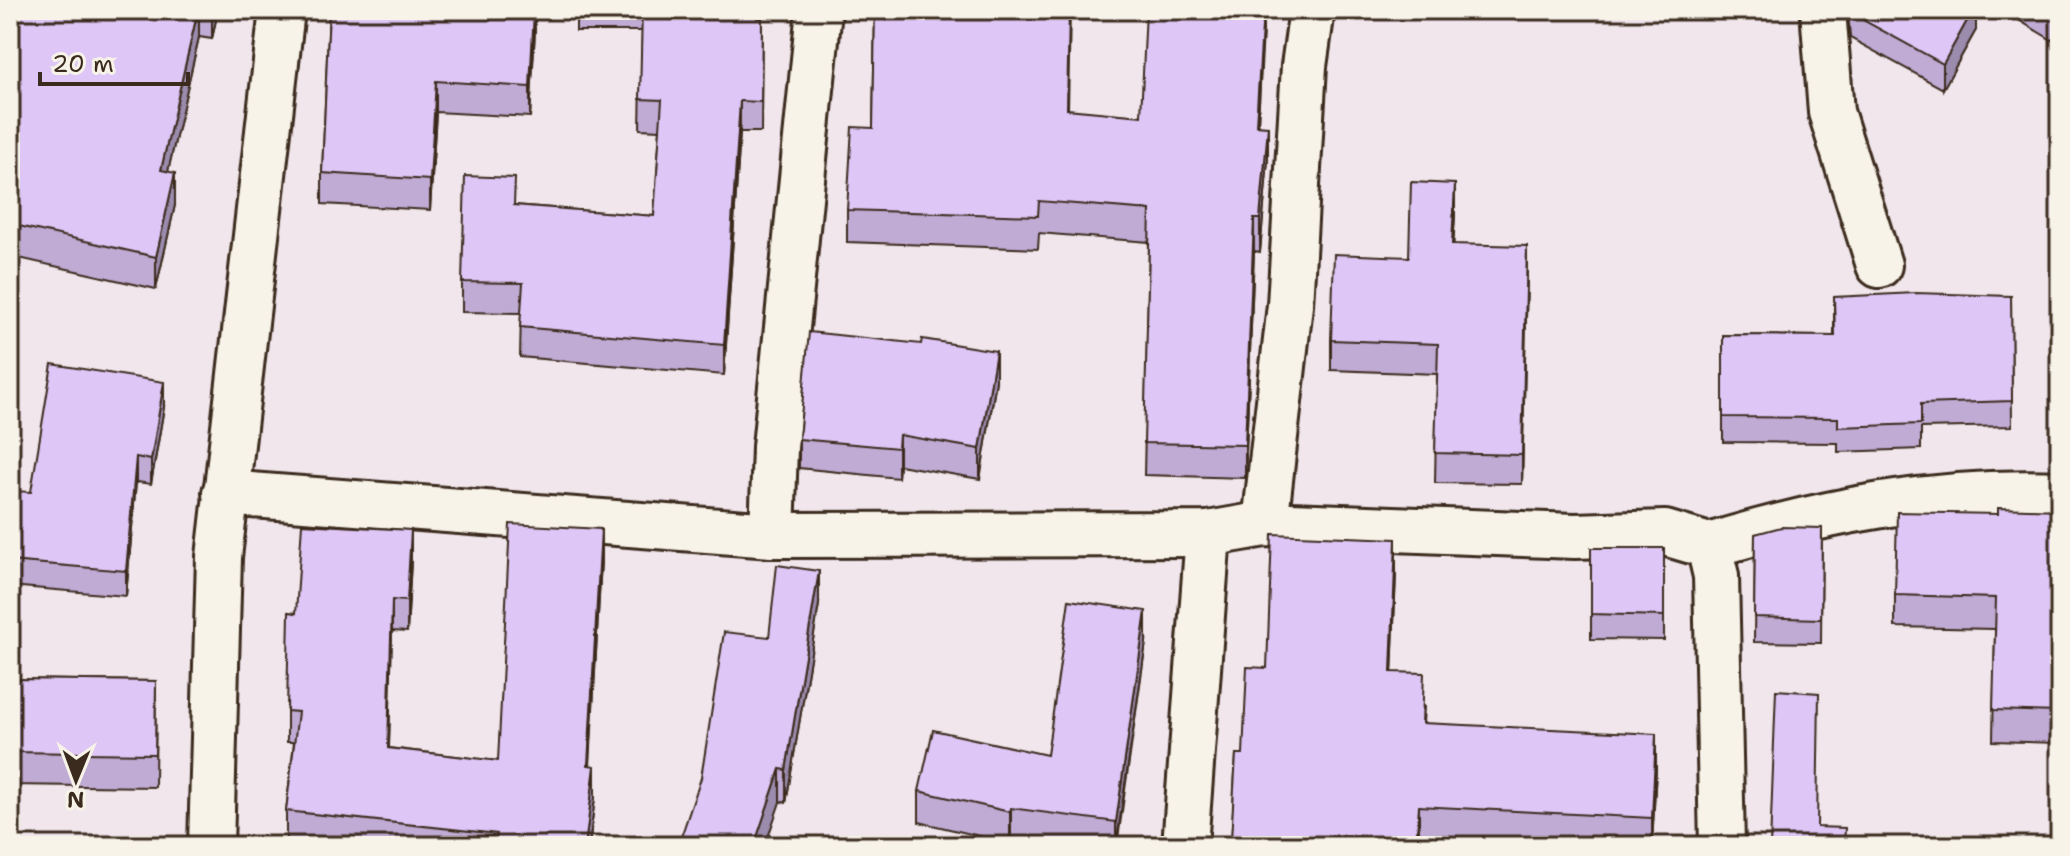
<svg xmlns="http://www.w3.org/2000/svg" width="2070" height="856" viewBox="0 0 2070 856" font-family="'Shantell Sans',sans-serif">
<rect width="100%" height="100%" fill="#f0e6ec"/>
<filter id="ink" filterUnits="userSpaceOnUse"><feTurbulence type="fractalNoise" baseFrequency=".0125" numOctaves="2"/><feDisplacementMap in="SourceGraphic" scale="16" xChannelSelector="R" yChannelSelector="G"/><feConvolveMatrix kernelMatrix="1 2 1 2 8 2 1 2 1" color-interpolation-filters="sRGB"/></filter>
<g filter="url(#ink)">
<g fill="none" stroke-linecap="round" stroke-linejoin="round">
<g stroke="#3b2a1e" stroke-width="50">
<g id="street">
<path d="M1823,10L1831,112L1879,265"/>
<path d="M225,493L772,535L775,447L819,10"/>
<path d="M1265,524L1290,305L1304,66L1312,10"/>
<path d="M772,535L1208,534L1265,524L1575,536L1665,533L1709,546L1716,576L1722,846"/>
<path d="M1709,546C1824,511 1938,489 2060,494"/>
<path d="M211,846L219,557L282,10"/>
<path d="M1185,846L1208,534"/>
</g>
</g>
<use href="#street" stroke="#f7f3e8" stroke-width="44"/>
</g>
<g fill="#bfabd4" stroke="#3b2a1e" stroke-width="2">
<path d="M10,10H218L212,39L199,37L168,171L175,205L156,289L10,256V29L11,24H10Z"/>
<path d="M329,10H535V30L530,117L436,112L430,210L322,204V173Z"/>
<path d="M576,10H758L757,18H762L761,132H740L724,375L520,357L521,313L462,312V282L515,205L654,216L660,130L640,129L642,31H576Z"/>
<path d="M875,10H1070L1068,110L1141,116L1263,10L1258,126L1268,159L1260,252L1254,251L1245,478L1144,475L1149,242L1039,233L1038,249L847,242V210L873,128Z"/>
<path d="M1848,10H1976V30L1943,89L1850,38Z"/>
<path d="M2002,10H2060V45Z"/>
<path d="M1455,214L1453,244L1527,276L1522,484L1435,483L1437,374L1331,370V340L1409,257Z"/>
<path d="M2011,296L2012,426L1921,428V449L1838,452V443L1723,442V335L1834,336V297Z"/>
<path d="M996,381L980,479L899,465L898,478L799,468V439Z"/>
<path d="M164,407L151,484L136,482L126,596L10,586V538L31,492Z"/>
<path d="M2060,510V743L1993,741L1995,629L1895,627V595L1998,514Z"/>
<path d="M1822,528L1821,643L1754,642L1755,534Z"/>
<path d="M1591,548H1664V640L1591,639Z"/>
<path d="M601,560L590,766L595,797L589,846H323L286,842V811L294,742H287V711L296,613L411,561L407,632L392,631L389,748L498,761Z"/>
<path d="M1396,572L1392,672L1424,707L1423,723L1656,768L1652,846H1548L1419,840V846H1231L1236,754H1243L1267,668Z"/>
<path d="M819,604L786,803L701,778L769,637Z"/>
<path d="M1146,642L1117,846H1063L1011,839L1010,843L919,822V791L1047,755Z"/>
<path d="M10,679L156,681L155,787L10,785Z"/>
</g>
<g fill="#9b8bad" stroke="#3b2a1e" stroke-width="2">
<path d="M198,10H199V37L161,202V170Z"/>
<path d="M212,10H218L212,39Z"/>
<path d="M534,10L535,30L530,117V87Z"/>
<path d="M1263,10V31L1256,158V125Z"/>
<path d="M1973,10H1976V30L1943,89V64Z"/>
<path d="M436,81V112L430,210V180Z"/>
<path d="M740,101V132L724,375V345Z"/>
<path d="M1268,126V159L1260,252V219Z"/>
<path d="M175,173V205L156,289V257Z"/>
<path d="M1455,184V214L1452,274V244Z"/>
<path d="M1254,219V251L1245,478V445Z"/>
<path d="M1527,246V276L1522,484V455Z"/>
<path d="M996,351V381L980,479V449Z"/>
<path d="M164,382V407L151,484V460Z"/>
<path d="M899,435V465L898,478V448Z"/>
<path d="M136,457V482L126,596V571Z"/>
<path d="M601,529V560L588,796V765Z"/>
<path d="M411,530V561L407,632V601Z"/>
<path d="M1396,539V572L1391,705V672Z"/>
<path d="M819,571V604L786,803V770Z"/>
<path d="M392,600V631L388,779V748Z"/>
<path d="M1146,611V642L1116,846V822Z"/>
<path d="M1656,734V768L1652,846V818Z"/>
<path d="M595,766V797L589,846H585Z"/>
<path d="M780,769V802L765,846H754Z"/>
<path d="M1419,806V846H1416Z"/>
<path d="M1011,808V839L1010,843V812Z"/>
</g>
<g fill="#dec7f7" stroke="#3b2a1e" stroke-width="2">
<path d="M14,10H198L161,170L175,173L156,257L10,224V29Z"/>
<path d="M329,10H534L530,87L436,81L430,180L322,173Z"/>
<path d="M642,10H757V18H762L761,102L740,101L724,345L520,327L523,283L462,282L465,176L515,178L514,205L654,216L662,100L640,99Z"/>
<path d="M875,10H1069L1067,109L1141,116L1146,10H1263L1256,125L1268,126L1260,219H1254L1245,445L1144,443L1150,210L1039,201L1038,216L847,210L852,127L873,128Z"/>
<path d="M1850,10H1973L1943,64L1850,13Z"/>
<path d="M2052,10H2060V15Z"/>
<path d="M1411,182L1455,184L1452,244L1527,246L1522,455L1435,453L1438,344L1331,340L1334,254L1409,257Z"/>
<path d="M1916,293L2011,296L2012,401L1921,404V424L1838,427V418L1723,417V335L1835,336L1834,297Z"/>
<path d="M809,332L921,344L922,339L996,351L980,449L899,435L898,448L799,439Z"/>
<path d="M52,364L164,382L151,460L136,457L126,571L10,561V538L14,491L31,492Z"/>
<path d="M1998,508L2060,510V712L1993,710L1996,598L1895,595L1897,512L1998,514Z"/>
<path d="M302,524L411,530L407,601L392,600L388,748L498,761L510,524L601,529L588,765L595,766L585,846H495L497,834L286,811L298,712L287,711L289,612L296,613Z"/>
<path d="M1781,527L1822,528L1821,619L1754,617L1755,534Z"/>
<path d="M1272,534L1396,539L1391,672L1424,673L1422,723L1656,734L1652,818L1419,806L1416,846H1326L1231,840L1236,754H1243L1247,667L1267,668Z"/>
<path d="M1591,548H1664V616L1591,614Z"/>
<path d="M777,565L819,571L786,770L780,769L754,846H678L701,778L724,632L769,637Z"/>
<path d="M1069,600L1146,611L1116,822L1011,808L1010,812L919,791L933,730L1047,755Z"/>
<path d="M10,679L156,681L155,754L10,752Z"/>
<path d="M1776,690L1819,693L1817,827L1845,828L1844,846H1770Z"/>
</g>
</g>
<rect width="2070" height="856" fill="none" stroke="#f7f3e8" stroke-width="40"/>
<rect x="20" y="20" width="2030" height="816" fill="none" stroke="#3b2a1e" stroke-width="3" filter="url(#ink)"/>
<g transform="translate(76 780) rotate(181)" stroke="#f7f3e8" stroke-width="6" paint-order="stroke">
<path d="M0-6L14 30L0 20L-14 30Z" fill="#3b2a1e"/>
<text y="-12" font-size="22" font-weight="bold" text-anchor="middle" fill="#3b2a1e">N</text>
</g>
<path d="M40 72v12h148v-12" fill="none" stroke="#3b2a1e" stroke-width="4"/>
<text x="52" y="72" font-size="24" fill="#3b2a1e" stroke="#f7f3e8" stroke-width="6" paint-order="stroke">20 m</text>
</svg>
